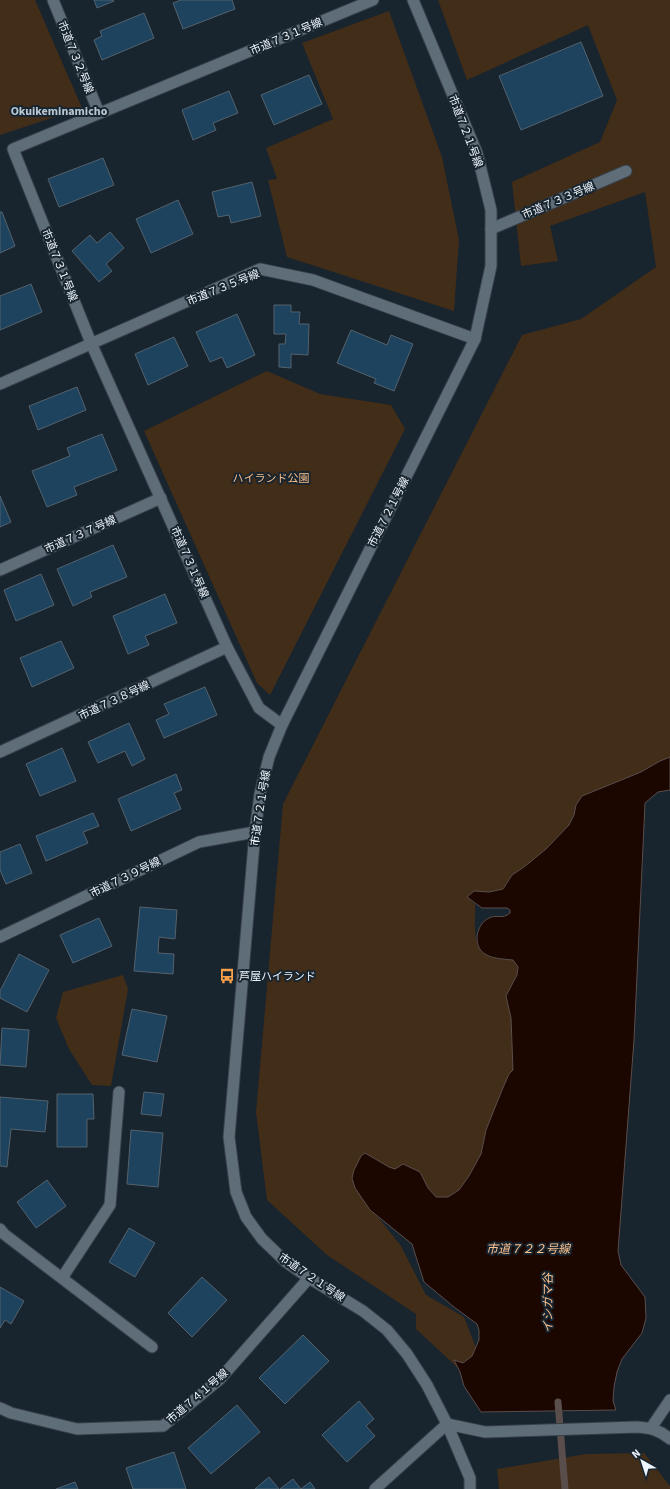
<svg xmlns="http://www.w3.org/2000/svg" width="670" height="1489" viewBox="0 0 670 1489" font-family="'Source Sans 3','Noto Sans JP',sans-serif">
<rect width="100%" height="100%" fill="#18242e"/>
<g fill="#422d19">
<path d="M0,0H35L82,108L0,135Z"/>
<path d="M438,0H670V757L660,761L641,772L589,793L576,805L574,815L569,825L546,849L524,867L512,875L503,889L489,892L474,891L470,900L475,904C476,921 470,951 491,957C498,959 506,959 513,960L518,966L517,975L506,996L517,1039L513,1055V1070L509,1075L486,1130L481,1154L469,1176L459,1190L448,1197H436L428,1188L420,1172L403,1164L395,1170L389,1167L355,1188L401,1246L426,1295L464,1317L476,1348L472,1356L463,1363L455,1360L458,1368L416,1329V1314L327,1255L267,1200L256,1112L283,804L522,335L581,319L656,267L645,192L550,226L558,261L521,266L512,182L600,142L617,100L588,25L467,80Z"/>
<path d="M389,11L442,157L459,240L454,311L287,257L268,180L277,179L266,148L333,119L302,43Z"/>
<path d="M267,371L320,394L391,405L405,429L270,695L257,683L144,431Z"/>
<path d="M123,975L128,989L111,1086L92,1085L69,1049L56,1018L63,992Z"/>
<path d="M644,1453L670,1486V1489H499L497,1469L586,1454Z"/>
</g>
<path fill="#1b0600" stroke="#5a4e4c" d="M670,757V790L658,792L645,803L634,1040L618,1251L621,1265L645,1297L646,1318L642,1333L622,1359L617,1372L614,1387L613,1401L616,1410L481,1412L464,1386L460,1372L454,1360L463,1363L472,1356L479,1340V1330L477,1324L454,1307L424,1282L412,1244L370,1210L355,1188L352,1178L354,1170L361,1156L365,1153L389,1167L395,1169L403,1164L420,1172L428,1188L436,1197H448L459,1190L469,1176L481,1154L486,1130L502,1090L509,1074L513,1070L511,1018L506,996L517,975L518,967L513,960C504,959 493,959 485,954C472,946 476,924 489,918C497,914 502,920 510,913V910L507,908H482L467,897L474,891L489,892L503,889L512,875L524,867L546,849L569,825L574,815L576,805L582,796L641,772L660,761Z"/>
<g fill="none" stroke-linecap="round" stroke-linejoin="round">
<path stroke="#5a4e4c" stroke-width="7" d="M558,1402L565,1489"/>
</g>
<g fill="#1d435e" stroke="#54626d">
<path d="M94,0H113L114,1L97,8Z"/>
<path d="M181,0H232L235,9L183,29L173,3Z"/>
<path d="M144,13L154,38L102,60L94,40L102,36L100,31Z"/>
<path d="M581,42L603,96L521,130L499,76Z"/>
<path d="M309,75L322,104L274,125L261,95Z"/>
<path d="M229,91L238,113L213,123L216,130L193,140L182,110Z"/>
<path d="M103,158L114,185L59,207L48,179Z"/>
<path d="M252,182L261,216L231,223L229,215L218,217L212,192Z"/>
<path d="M178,200L193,234L151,253L136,219Z"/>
<path d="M0,212H2L15,246L0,253Z"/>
<path d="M110,232L124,248L106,264L112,271L99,282L72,251L90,235L97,243Z"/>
<path d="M31,284L42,312L0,330V296Z"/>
<path d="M274,305H291V312H300L299,324H309L308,355L291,354V368L279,367V344H285L286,334H274Z"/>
<path d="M237,314L255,355L227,368L222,357L210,362L196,332Z"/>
<path d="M351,330L387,345L391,335L413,344L394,391L374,383L376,379L337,363Z"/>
<path d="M174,337L188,366L148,385L135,354Z"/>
<path d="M77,387L86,410L38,430L29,406Z"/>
<path d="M102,434L117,470L74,487L77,495L47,507L32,471L70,456L67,448Z"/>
<path d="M0,496L11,522L0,527Z"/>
<path d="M113,545L127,577L90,592L92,597L73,606L57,569Z"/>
<path d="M41,574L54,605L16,621L4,590Z"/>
<path d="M165,594L177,623L145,636L149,645L128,654L113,616Z"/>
<path d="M61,641L74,668L32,687L20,658Z"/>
<path d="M205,687L217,715L164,738L156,720L169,714L164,704Z"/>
<path d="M129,723L145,759L132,766L125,751L98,763L88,742Z"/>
<path d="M62,748L76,781L40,796L26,764Z"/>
<path d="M176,774L182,790L174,793L181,809L131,831L118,799Z"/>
<path d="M93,813L99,826L83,832L88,843L46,861L36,836Z"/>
<path d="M20,844L32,873L6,884L0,870V852Z"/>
<path d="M140,907L177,910L175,939L159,937L158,953L174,954L173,974L134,971Z"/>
<path d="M99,918L112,946L73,963L60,935Z"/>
<path d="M19,954L49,970L27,1012L0,998V991Z"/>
<path d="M132,1009L167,1016L157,1062L122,1055Z"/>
<path d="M2,1028L29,1030L26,1067L0,1065Z"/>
<path d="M144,1092L164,1094L161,1116L141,1114Z"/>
<path d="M57,1094H93L94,1119H87V1147H57Z"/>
<path d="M0,1097L48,1101L45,1132L11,1129L7,1167L0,1166Z"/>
<path d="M131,1130L163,1133L158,1187L127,1184Z"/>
<path d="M47,1180L66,1206L36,1228L17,1202Z"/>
<path d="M129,1228L155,1243L135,1277L109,1262Z"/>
<path d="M202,1277L227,1300L192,1337L168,1313Z"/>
<path d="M0,1287L24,1301L11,1324L5,1320L0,1328Z"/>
<path d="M303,1335L329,1361L285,1404L259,1378Z"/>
<path d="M359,1401L374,1419L366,1426L375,1436L347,1462L322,1435Z"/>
<path d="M237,1405L260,1432L211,1474L188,1448Z"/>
<path d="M174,1452L186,1489H133L126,1468Z"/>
<path d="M269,1477L279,1489H255Z"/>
<path d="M293,1479L301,1489L310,1482L315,1489H280Z"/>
<path d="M75,1482L78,1489H56Z"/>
</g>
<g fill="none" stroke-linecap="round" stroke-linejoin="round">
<g stroke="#374049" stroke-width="13">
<g id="minor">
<path d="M53,0L99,113"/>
<path d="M491,229L626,171"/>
<path d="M0,384L260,269L313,280L475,339"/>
<path d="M0,570L161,498"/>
<path d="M282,725L259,708L227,647L91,343L13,149L373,0"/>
<path d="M0,752L227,647"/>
<path d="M0,937L199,842L255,832"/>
<path d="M0,1229L4,1234L152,1347"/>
<path d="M62,1278L110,1205L119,1092"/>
<path d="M0,1408L11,1413L77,1429L163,1426L220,1379L309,1278"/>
<path d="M651,1428L670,1400"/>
<path d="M375,1489L447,1424L485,1432L637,1427C650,1428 660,1430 670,1439"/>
</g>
</g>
<g stroke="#374049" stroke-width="13">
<path id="tertiary" d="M413,0L477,153L491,210V266L475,339L282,725L269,757L260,794L255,832L229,1137L236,1192L246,1217L262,1239L286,1262L309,1278L363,1311L387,1330L407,1354L427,1385L447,1424L470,1478V1489"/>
</g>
<use href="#minor" stroke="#5f6d79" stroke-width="11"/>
<use href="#tertiary" stroke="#5f6d79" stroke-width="11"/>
</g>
<defs>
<g id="bus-bare" transform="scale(1.2)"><path d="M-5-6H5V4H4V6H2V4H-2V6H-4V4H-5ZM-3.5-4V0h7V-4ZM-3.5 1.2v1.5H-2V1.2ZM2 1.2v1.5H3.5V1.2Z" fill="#f7a14a" stroke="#18242e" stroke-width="2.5" paint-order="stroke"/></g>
</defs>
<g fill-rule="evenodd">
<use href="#bus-bare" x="227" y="976"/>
</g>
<g text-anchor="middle" stroke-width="4" stroke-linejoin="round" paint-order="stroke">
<g font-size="11" fill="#edf5fc" stroke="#18242e">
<text transform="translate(286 36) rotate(-23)" y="4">市道７３１号線</text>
<text transform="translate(76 57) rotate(68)" y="4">市道７３２号線</text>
<text transform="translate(466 131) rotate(69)" y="4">市道７２１号線</text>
<text transform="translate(558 200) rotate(-23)" y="4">市道７３３号線</text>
<text transform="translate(60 265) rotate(68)" y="4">市道７３１号線</text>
<text transform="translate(223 287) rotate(-22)" y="4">市道７３５号線</text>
<text transform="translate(388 512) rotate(-63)" y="4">市道７２１号線</text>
<text transform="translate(80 534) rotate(-24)" y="4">市道７３７号線</text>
<text transform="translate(190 562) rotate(66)" y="4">市道７３１号線</text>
<text transform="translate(114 700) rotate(-25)" y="4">市道７３８号線</text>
<text transform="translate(260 808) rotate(-81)" y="4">市道７２１号線</text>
<text transform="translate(125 877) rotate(-26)" y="4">市道７３９号線</text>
<text transform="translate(312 1277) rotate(34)" y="4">市道７２１号線</text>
<text transform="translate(197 1396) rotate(-41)" y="4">市道７４１号線</text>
</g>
<g font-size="11" fill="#f6bd8a" stroke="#18242e">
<text x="271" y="482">ハイランド公園</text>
</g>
<g font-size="11" fill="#edf5fc" stroke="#18242e" text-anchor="start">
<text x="239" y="980">芦屋ハイランド</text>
</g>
<g font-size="12" font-weight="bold" fill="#b9c8d5" stroke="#18242e">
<text x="59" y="115">Okuikeminamicho</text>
</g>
<g font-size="12" font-style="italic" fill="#fcc390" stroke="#18242e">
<text x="528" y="1253">市道７２２号線</text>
<text transform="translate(548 1303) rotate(-90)" y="4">イシガマ谷</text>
</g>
</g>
<g transform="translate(642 1461) rotate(321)" stroke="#18242e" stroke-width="3" paint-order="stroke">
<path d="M0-3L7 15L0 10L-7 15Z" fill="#edf5fc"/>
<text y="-6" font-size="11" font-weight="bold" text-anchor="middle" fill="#edf5fc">N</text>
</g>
</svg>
